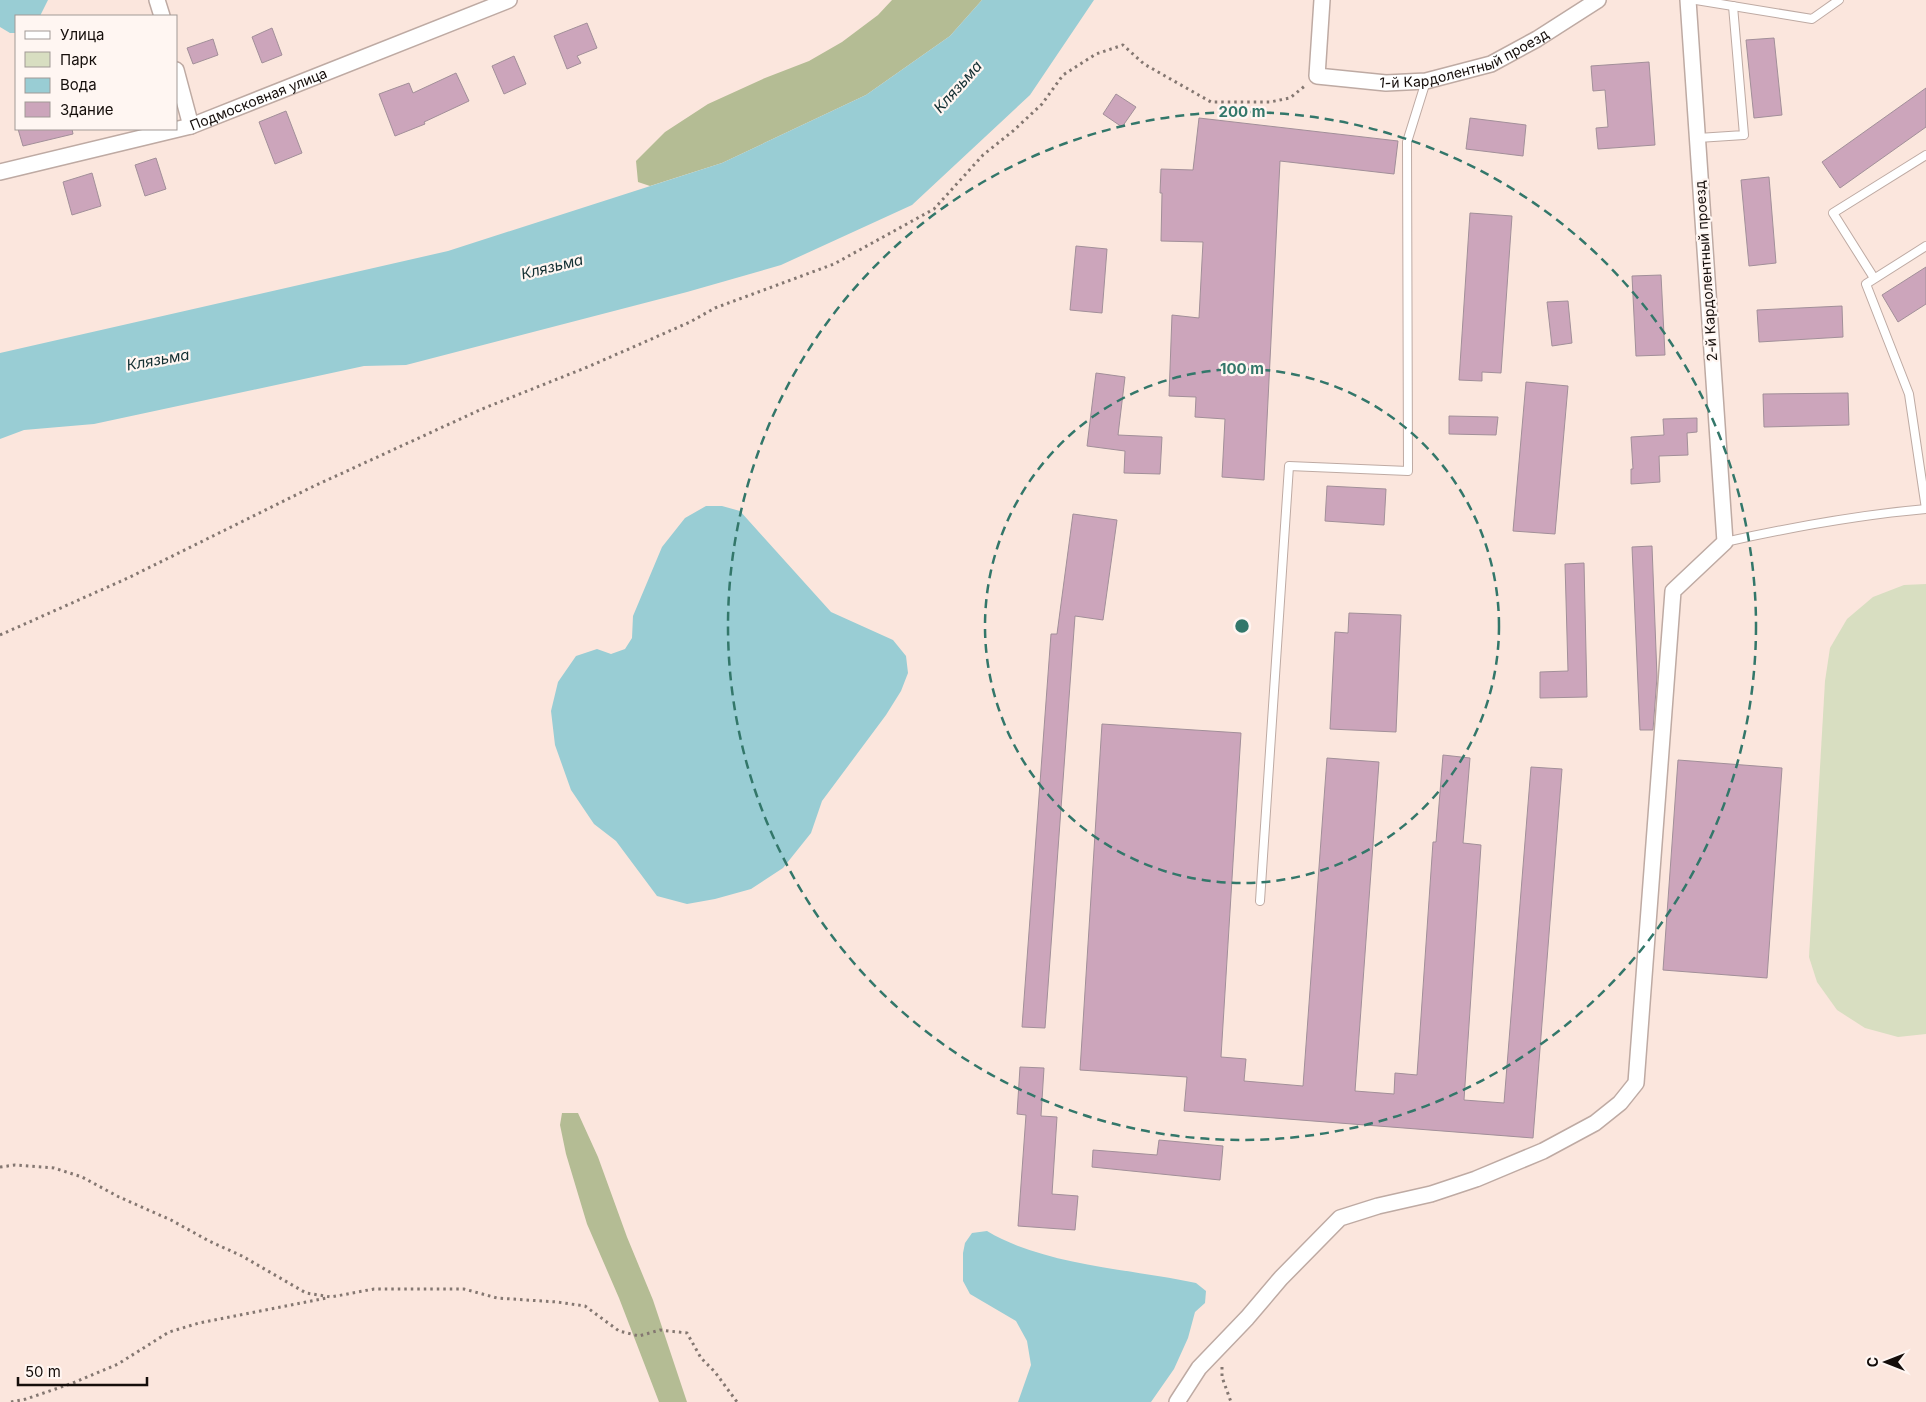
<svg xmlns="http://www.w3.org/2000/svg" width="1926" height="1402" viewBox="0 0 1926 1402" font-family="Inter,sans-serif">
<rect width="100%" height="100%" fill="#fbe6dd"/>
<path fill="#d8dec1" d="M1926,584V1034L1898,1037L1865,1028L1837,1010L1817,982L1809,957L1825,681L1830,648L1847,619L1873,597L1904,585Z"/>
<g fill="#b4bc94">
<path d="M892,0H982L950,36L866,95L722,163L650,186L638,182L636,161L665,132L708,104L765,78L809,61L842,42L878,15Z"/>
<path d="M562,1113H578L598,1157L627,1237L653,1300L687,1402H659L619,1298L587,1224L566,1154L560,1125Z"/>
</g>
<g fill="#99cdd4">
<path d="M0,0H48L40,16H16V33H10L0,27Z"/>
<path d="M982,0H1094L1030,95L912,205L781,265L687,292L406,365L364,366L94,424L24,430L0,439V353L448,251L722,163L866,95L950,36Z"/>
<path d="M706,506H722L740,511L831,612L893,640L906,656L908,673L901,691L886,715L822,801L811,833L783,868L751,889L715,899L687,904L657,896L616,841L594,824L571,790L555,745L551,711L558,682L576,656L597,649L611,654L625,649L632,638L633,616L662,547L685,518Z"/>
<path d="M987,1231C1043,1265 1131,1269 1196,1283L1206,1291L1205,1303L1195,1312L1188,1338L1174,1369L1151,1402H1018L1031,1365L1027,1341L1016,1321L970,1294L963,1281V1253L965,1243L972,1233Z"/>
</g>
<g fill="#cca5bb" stroke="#a28f99">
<path d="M587,23L597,48L577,56L581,63L567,69L554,36Z"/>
<path d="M272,28L282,55L262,63L252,37Z"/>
<path d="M1774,38L1782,115L1754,118L1746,40Z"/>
<path d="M213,39L218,55L193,64L187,48Z"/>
<path d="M514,56L526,84L504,94L492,66Z"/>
<path d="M1649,62L1655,145L1598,149L1596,128L1608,127L1605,90L1593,91L1591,66Z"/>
<path d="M456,73L469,101L424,122L425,124L395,136L379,94L409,83L413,93Z"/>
<path d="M1926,88V127L1840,188L1822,162Z"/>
<path d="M1116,94L1136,107L1122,127L1103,114Z"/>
<path d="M286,111L302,153L275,164L259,122Z"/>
<path d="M1199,118L1398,141L1394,174L1280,161L1264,480L1222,477L1225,419L1195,417L1196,397L1169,396L1172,315L1199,318L1203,242L1161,241L1162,193H1160L1161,169L1193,170Z"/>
<path d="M1470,118L1526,125L1523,156L1466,149Z"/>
<path d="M18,129H72L73,134L23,146Z"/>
<path d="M156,158L166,189L145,196L135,165Z"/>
<path d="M92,173L101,206L72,215L63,182Z"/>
<path d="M1769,177L1776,263L1749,266L1741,180Z"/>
<path d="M1470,213L1512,216L1501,373L1482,372V381L1459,380Z"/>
<path d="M1076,246L1107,249L1102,313L1070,310Z"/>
<path d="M1926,267V304L1898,322L1882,295Z"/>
<path d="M1661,275L1665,355L1636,356L1632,276Z"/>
<path d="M1568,301L1572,343L1552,346L1547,302Z"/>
<path d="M1842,306L1843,337L1759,342L1757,310Z"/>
<path d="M1096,373L1125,377L1118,435L1162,437L1160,474L1124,473L1125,451L1087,446Z"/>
<path d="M1526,382L1568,386L1555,534L1513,531Z"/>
<path d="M1848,393L1849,425L1764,427L1763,394Z"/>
<path d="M1449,416L1498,417L1496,435L1449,434Z"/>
<path d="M1697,418V432L1687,433L1688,455L1659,456L1660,482L1631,484V469H1633L1631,437L1664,435L1663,419Z"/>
<path d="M1327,486L1386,489L1384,525L1325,521Z"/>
<path d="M1073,514L1117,520L1103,620L1075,616L1045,1028L1022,1027L1051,634H1057Z"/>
<path d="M1652,546L1657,677L1653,730H1640L1632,547Z"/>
<path d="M1584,563L1587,697L1540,698V672L1568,671L1565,564Z"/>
<path d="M1349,613L1401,615L1396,732L1330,729L1335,632L1348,633Z"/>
<path d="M1102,724L1241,733L1221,1057L1246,1059L1244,1081L1303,1086L1327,758L1379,762L1355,1091L1394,1094L1395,1073L1417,1075L1433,842H1436L1443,755L1470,758L1463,843L1481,845L1464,1100L1504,1103L1531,767L1562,769L1533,1138L1184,1111L1187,1077L1080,1070Z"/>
<path d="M1678,760L1782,768L1767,978L1663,970Z"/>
<path d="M1020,1067L1044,1068L1041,1116L1057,1117L1052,1194L1078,1196L1075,1230L1018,1226L1026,1115L1017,1114Z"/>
<path d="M1159,1140L1223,1146L1220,1180L1092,1167L1093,1150L1157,1155Z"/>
</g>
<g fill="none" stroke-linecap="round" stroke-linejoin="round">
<g stroke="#beaaa3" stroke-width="10">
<g id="lane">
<path d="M1696,0L1812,19L1839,0"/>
<path d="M1698,138L1744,135L1733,6"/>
<path d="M1874,278L1833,213L1926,155"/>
<path d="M1926,509L1909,394L1866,284L1926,246"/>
<path d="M1725,542C1792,527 1858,515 1926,509"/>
<path d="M1260,901L1289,466L1408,471L1407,142L1426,81"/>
</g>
</g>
<g stroke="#beaaa3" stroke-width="18">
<g id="street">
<path d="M157,0L162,16"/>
<path id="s1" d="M1322,0L1317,76L1386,83L1426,81L1491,64L1537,39L1598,0"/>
<path d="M176,70L191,126"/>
<path id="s2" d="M0,172L191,126L509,0"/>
<path d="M1177,1402L1199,1368L1247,1318L1281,1278L1340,1218L1378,1206L1431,1194L1476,1179L1543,1151L1595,1123L1620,1103L1636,1083L1673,591L1725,542L1688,0"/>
</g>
</g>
<g stroke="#847771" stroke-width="3" stroke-dasharray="2.5 4" stroke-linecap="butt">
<path d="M0,635L128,578L312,487L482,409L590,366L690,322L715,308L834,264L934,209L983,155L1013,131L1042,104L1063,75L1096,54L1123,45L1144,64L1211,102H1270L1290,98L1306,85"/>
<path d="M0,1167L15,1165L54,1168L82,1177L119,1197L171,1220L209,1241L242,1256L306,1293L331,1297L374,1289H464L497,1298L557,1302L585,1306L619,1331L639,1336L660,1330L687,1333L701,1358L715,1372L737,1402"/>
<path d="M1222,1367V1377L1231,1402"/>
<path d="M11,1402L26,1399L73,1383L118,1364L169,1332L199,1323L327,1298"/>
</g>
<use href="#lane" stroke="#fff" stroke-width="8"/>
<use href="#street" stroke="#fff" stroke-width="15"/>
</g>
<g fill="none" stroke="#33776a" stroke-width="2.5" stroke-dasharray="9 6">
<circle cx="1242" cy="626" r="257"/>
<circle cx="1242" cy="626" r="514"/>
</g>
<g text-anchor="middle" stroke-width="4.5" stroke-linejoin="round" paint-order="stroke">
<g font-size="14" fill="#150e0b" stroke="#fff6f2">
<text dy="5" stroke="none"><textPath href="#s1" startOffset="228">1-й Кардолентный проезд</textPath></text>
<text dy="5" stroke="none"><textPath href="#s2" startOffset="269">Подмосковная улица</textPath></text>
<text transform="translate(1706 271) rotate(-94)" y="5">2-й Кардолентный проезд</text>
</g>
<g font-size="15" font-style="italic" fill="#132f32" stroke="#fff6f2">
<text transform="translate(958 87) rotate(-48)" y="5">Клязьма</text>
<text transform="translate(552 267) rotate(-14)" y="5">Клязьма</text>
<text transform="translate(158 360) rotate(-10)" y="5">Клязьма</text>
</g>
</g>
<circle cx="1242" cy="626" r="8" fill="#33776a" stroke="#fff6f2" stroke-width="2.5"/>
<g font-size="15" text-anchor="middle" font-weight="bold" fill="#33776a" stroke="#fff6f2" stroke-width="4.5" stroke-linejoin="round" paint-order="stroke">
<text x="1242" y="117">200 m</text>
<text x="1242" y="374">100 m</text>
</g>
<rect x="15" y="15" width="162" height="115" fill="#fff6f2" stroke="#a19996"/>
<rect x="25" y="31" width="25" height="8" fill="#ffffff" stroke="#a19996"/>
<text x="60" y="40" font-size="15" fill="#150e0b">Улица</text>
<rect x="25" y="52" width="25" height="15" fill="#d8dec1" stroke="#a19996"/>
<text x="60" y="65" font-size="15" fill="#150e0b">Парк</text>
<rect x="25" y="78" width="25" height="15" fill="#99cdd4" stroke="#a19996"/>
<text x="60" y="90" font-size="15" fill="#150e0b">Вода</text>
<rect x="25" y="102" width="25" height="15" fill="#cca5bb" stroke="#a19996"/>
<text x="60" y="115" font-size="15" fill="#150e0b">Здание</text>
<g transform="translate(1886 1362) rotate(270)" stroke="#fff6f2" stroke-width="4" paint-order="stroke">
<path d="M0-4L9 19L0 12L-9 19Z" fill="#150e0b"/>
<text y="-8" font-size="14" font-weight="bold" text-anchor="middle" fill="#150e0b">С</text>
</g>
<path d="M18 1377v8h129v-8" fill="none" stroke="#150e0b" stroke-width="2.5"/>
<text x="25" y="1377" font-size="15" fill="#150e0b" stroke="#fff6f2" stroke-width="4" paint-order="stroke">50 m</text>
</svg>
